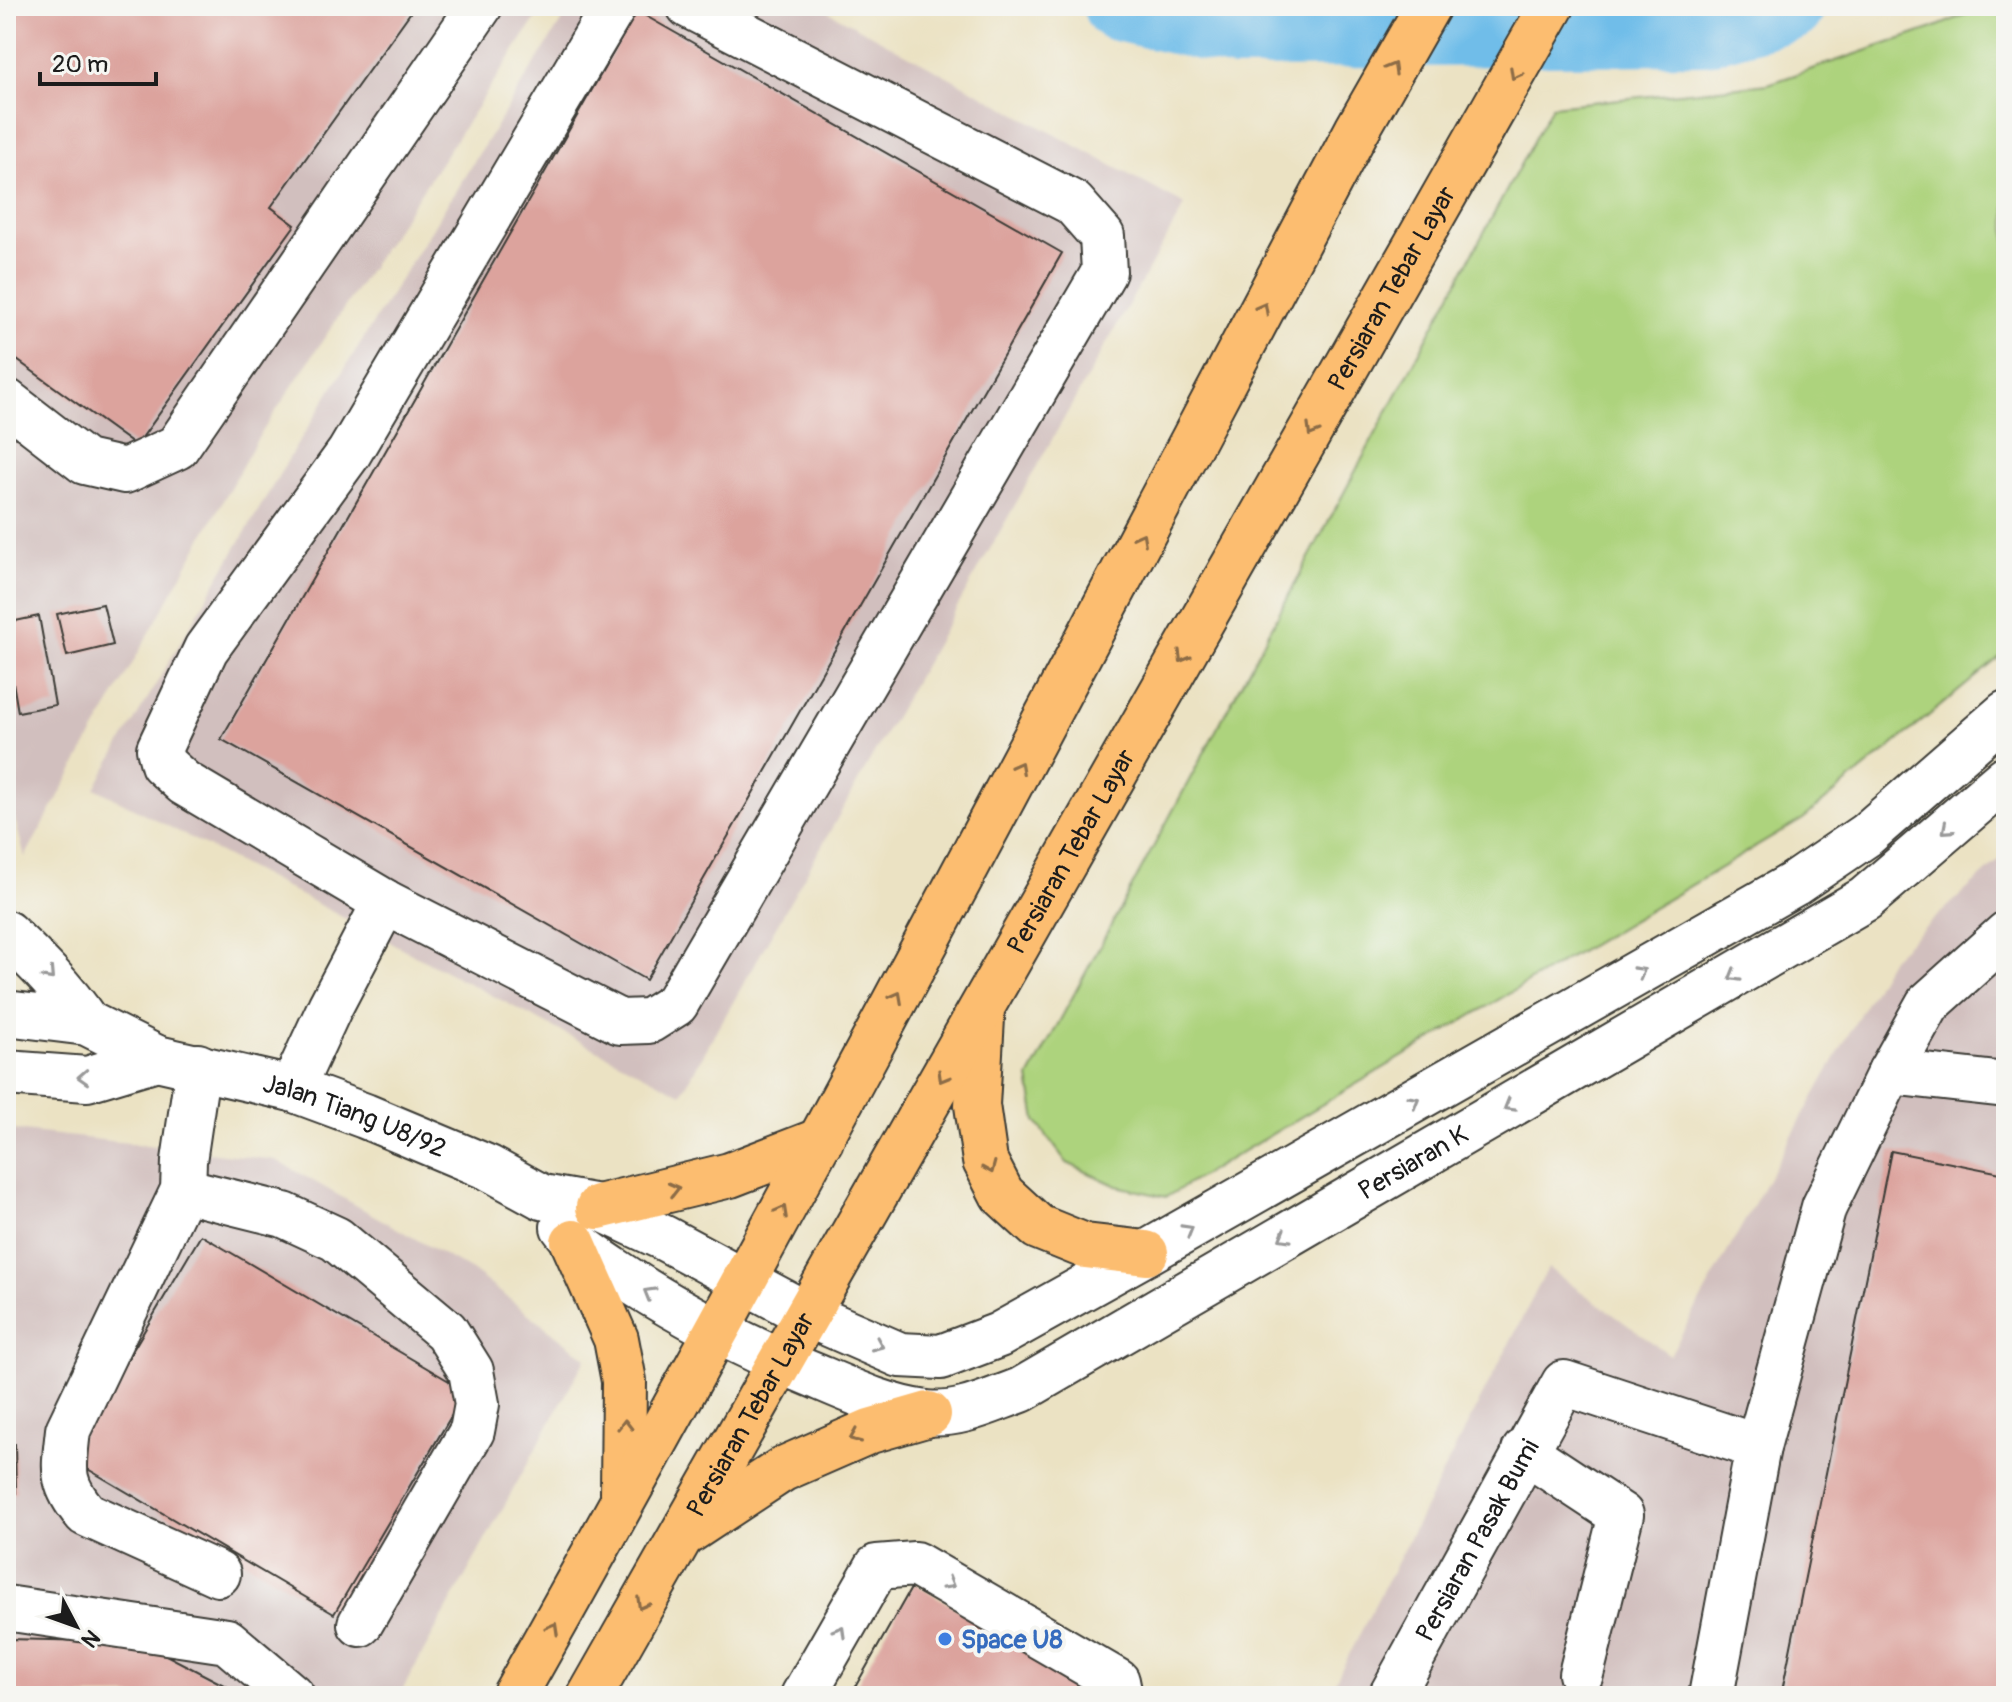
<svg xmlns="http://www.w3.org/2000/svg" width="2012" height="1702" viewBox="0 0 2012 1702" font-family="Pangolin,sans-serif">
<rect width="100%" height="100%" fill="#f6f6f2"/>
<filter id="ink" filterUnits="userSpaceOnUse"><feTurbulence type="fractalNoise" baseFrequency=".0125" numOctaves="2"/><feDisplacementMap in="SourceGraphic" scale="16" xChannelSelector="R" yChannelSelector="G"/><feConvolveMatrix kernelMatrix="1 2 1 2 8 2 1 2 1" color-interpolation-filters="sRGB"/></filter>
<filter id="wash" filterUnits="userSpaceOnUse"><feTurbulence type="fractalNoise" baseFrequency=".006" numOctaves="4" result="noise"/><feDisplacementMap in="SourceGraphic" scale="32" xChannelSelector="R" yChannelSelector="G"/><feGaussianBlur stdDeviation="1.8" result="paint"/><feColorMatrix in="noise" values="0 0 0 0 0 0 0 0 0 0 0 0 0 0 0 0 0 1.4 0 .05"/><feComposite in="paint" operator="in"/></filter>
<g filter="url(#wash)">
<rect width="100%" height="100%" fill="#ebe2c3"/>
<g fill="#d1bfbe">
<path d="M6,6H544L256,441L25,857L6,787Z"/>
<path d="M571,6H818L1185,205L681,1094L95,788L292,453Z"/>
<path d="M2006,854V1696H1331L1334,1684L1548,1268L1670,1355L1891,958Z"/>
<path d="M6,1129L276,1160L474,1272L586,1358L399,1696H6Z"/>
</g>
<path fill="#add37d" stroke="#64784c" stroke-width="2" d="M1986,6H2006V652L1803,819L1166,1197L1117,1186L1067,1163L1036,1121L1029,1078L1552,106L1768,84L1933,28Z"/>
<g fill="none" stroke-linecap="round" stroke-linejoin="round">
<path stroke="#6fbde9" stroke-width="70" d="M1118,6L1237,33L1705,30L1790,6"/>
</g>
<g id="blocks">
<g fill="#dca39d">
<path d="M10,6H415L271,207L295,225L136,446L6,352V12Z"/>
<path d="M637,11L1062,253L646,980L221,739Z"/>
<path d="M103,604L113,645L67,656L57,614Z"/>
<path d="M39,616L55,705L18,712L6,641V623Z"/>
<path d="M1891,1151L2006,1174V1696H1781Z"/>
<path d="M201,1235L466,1391L334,1614L69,1458Z"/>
<path d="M6,1444H15L16,1493H6Z"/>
<path d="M914,1583L1102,1696H850Z"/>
<path d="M6,1639L141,1642L245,1696H6Z"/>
</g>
</g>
</g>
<g filter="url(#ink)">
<use href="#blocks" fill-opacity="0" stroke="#3b3a35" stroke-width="2"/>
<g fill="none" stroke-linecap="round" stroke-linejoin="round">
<g stroke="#3b3a35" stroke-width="48">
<g id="minor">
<path d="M614,6L349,453L206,649L159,749L163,764L184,783L385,902L620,1022L649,1021L676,1004L1104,272L1102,236L1073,203L689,6"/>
<path d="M6,401L85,462L125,471L177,447L480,6"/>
<path d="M6,933C36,961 64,989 87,1023"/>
<path id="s1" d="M6,1013L87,1023L157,1058L292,1089L365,1116L489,1168L542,1197L598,1207L664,1238L806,1314L900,1355L941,1357L999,1335L1146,1253L1794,884L1866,835L2006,713"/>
<path d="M198,1066L184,1161L183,1190L68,1430C64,1469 59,1482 86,1514L218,1574"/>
<path d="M1890,1072L2006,1085"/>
<path d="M6,1073L87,1079L157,1058"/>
<path d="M292,1089L330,1007L385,902"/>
<path d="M183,1190L284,1215L336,1239L446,1331L471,1371L477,1404L472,1431L360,1624"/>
<path id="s2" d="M563,1227C576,1246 595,1257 614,1270C677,1313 747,1348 818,1377C853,1392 889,1408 927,1413C959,1417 992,1400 1021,1390L1865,899L2006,778"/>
<path d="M1758,1447L1824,1207L1890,1072L1928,1004L2006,934"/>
<path d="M1524,1451L1621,1515L1581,1674"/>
<path d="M6,1608L227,1641L292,1696"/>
<path d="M803,1696L877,1567L915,1564L1117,1681L1120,1696"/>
<path id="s3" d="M1391,1696L1564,1383L1758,1447L1711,1696"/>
</g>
</g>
<g stroke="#3b3a35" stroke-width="48">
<g id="major">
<path d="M982,1018L977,1105L985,1161L1002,1194L1038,1227L1085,1246L1146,1253"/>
<path d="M598,1207L730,1175L821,1140"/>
<path d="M573,1242L616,1339L624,1381L623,1493"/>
<path d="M689,1531L783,1469L870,1431L929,1414"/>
<path d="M514,1696C805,1180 1079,654 1357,130L1428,6"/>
<path id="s4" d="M590,1696L1552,6"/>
</g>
</g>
<use href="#minor" stroke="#fff" stroke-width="44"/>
<use href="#major" stroke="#fcbd6f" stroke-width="44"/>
</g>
<defs><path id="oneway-chevron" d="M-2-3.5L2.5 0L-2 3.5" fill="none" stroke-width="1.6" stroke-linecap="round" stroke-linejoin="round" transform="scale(2)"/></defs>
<g stroke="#8c6c46">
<use href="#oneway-chevron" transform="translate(1392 68) rotate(-60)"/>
<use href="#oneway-chevron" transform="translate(1515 74) rotate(119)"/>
<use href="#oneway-chevron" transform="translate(1263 308) rotate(-62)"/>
<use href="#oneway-chevron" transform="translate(1312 431) rotate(120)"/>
<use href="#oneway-chevron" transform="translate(1141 538) rotate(-62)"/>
<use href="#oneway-chevron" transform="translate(1183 657) rotate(120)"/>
<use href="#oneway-chevron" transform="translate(1019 767) rotate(-62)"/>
<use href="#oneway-chevron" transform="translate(897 997) rotate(-62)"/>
<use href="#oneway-chevron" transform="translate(943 1077) rotate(120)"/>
<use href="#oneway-chevron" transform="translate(990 1168) rotate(67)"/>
<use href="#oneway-chevron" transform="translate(674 1189) rotate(-14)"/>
<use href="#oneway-chevron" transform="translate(782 1211) rotate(-61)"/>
<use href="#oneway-chevron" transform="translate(625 1425) rotate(-90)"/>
<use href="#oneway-chevron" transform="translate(855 1437) rotate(157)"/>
<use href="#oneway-chevron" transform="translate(642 1604) rotate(119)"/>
<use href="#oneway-chevron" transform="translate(553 1628) rotate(-61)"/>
</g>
<g stroke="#999">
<use href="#oneway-chevron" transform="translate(1947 829) rotate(139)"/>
<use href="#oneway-chevron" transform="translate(1640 972) rotate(-30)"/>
<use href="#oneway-chevron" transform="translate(49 975) rotate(47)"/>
<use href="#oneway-chevron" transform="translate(1734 976) rotate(150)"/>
<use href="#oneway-chevron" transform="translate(83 1077) rotate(177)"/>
<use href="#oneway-chevron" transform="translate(1414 1101) rotate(-30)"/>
<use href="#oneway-chevron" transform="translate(1509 1106) rotate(150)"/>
<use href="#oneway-chevron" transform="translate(1188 1230) rotate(-30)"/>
<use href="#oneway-chevron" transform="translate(1284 1237) rotate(150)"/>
<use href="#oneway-chevron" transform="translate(649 1293) rotate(-150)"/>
<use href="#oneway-chevron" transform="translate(878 1345) rotate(23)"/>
<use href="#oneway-chevron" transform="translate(949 1584) rotate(30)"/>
<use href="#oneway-chevron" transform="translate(840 1631) rotate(-60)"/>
</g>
</g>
<circle fill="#3f7fe0" stroke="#f6f6f2" stroke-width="3" cx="945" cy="1639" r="8"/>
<g text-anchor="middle" stroke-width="8" stroke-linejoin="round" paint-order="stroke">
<g font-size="26" fill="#1c1c1c" stroke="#f6f6f2">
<text dy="9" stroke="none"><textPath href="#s4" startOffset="1620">Persiaran Tebar Layar</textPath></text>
<text dy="9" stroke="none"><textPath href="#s4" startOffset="972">Persiaran Tebar Layar</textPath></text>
<text dy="9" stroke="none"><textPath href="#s1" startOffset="366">Jalan Tiang U8/92</textPath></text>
<text dy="9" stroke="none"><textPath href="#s2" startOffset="964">Persiaran K</textPath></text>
<text dy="9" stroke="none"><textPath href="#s4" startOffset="324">Persiaran Tebar Layar</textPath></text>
<text dy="9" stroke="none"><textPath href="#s3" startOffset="178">Persiaran Pasak Bumi</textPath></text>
</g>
<g font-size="26" font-weight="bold" fill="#366cbe" stroke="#f6f6f2" text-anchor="start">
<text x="961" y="1648">Space U8</text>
</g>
</g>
<rect width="2012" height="1702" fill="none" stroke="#f6f6f2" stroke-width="32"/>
<g transform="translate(76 1626) rotate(131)" stroke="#f6f6f2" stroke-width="6" paint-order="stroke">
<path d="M0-6L14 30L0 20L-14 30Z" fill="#1c1c1c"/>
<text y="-12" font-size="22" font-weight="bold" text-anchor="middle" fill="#1c1c1c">N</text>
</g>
<path d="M40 72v12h116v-12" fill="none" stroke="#1c1c1c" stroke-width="4"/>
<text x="52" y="72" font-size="24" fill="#1c1c1c" stroke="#f6f6f2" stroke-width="6" paint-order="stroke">20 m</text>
</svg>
